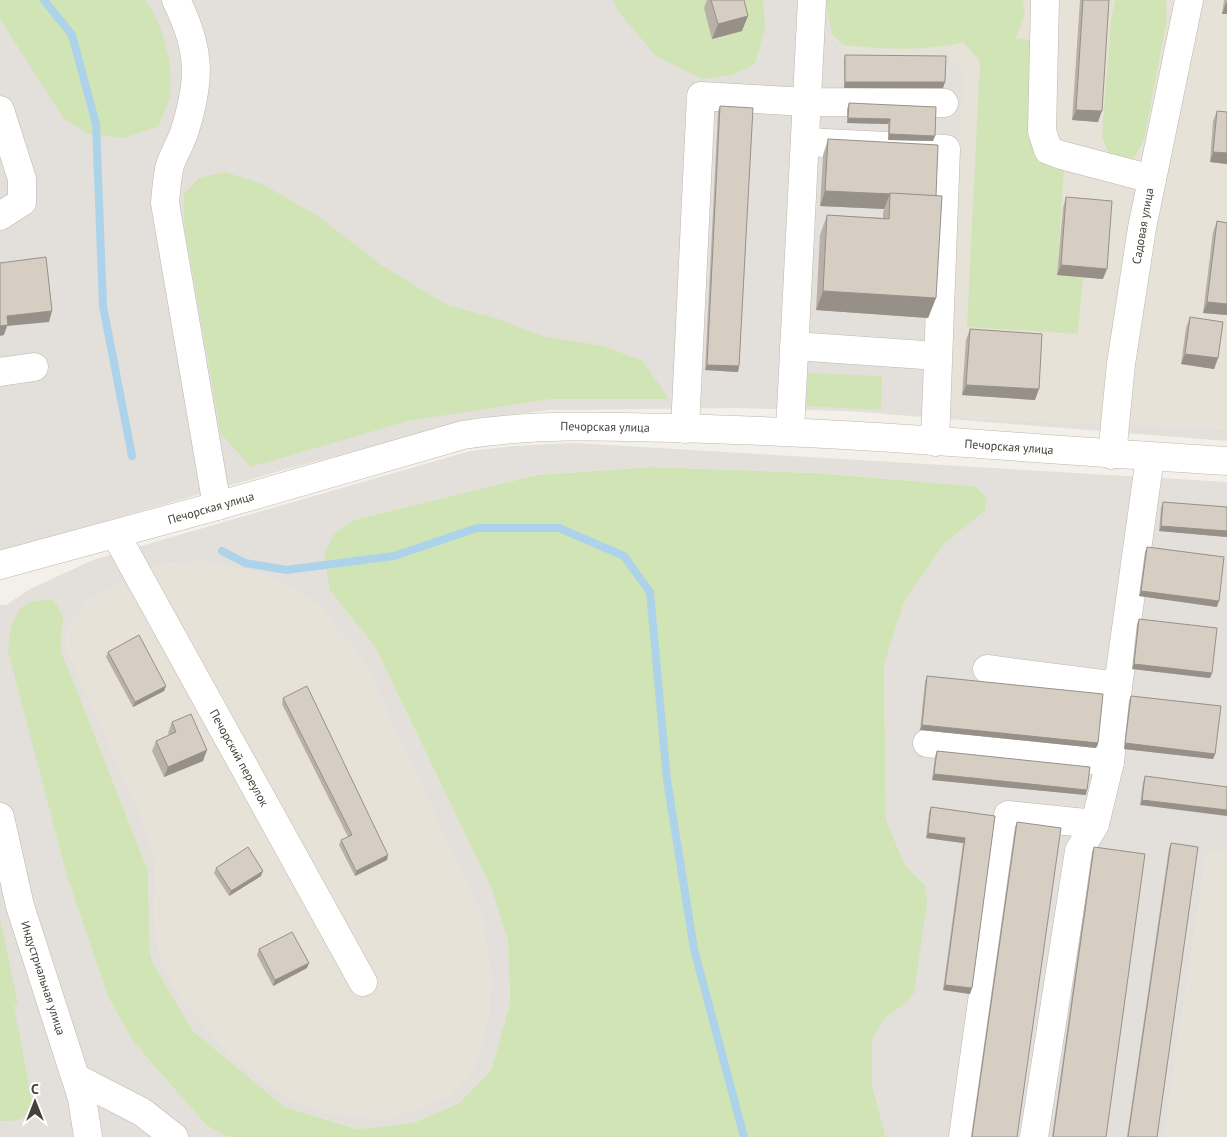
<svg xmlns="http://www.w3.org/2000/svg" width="1227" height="1137" viewBox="0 0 1227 1137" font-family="'PT Sans',sans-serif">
<rect width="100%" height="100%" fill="#f3f0ea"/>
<g fill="#e7e2d8">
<path d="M831,0H1227V429L967,418L950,414L948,410V56L847,54L839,50L832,34Z"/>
<path d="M208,562L266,575L319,605L365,664L482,918L491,980L488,1016L475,1067L450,1095L386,1119L329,1113L286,1098L232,1055L182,1001L160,959L154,919L156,860L143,820L66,647L67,627L89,600L160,564Z"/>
<path d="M1227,850V1137H1164L1206,858L1212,852Z"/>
</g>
<g fill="#e3dfdb" fill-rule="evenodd">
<path d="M0,0H831L832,34L839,49L847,54L948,56L961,66L963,78L948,330V410L950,414L967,418L1227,429V441L847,411L734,408L550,410L499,416L460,423L280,471L54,536L18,549L0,561Z"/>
<path d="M574,443L1227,482V850L1212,852L1206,858L1164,1137H886L872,1085V1040L884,1019L903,1005L925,885L905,865L886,819L884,665L905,600L945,543L985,511L975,486L816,473L650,467L537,475L353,520L334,534L330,591L375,647L492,890L508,942L510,1003L491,1070L459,1103L413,1123L357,1129L285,1107L193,1031L153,963L150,952L148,870L62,653L61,636L64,617L54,600L68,880L108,997L134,1043L207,1126L228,1137H0V605H6L30,589L93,560L470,451L514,446ZM208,562L266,575L319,605L365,664L482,918L491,980L488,1016L475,1067L450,1095L386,1119L329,1113L286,1098L232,1055L182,1001L160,959L154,919L156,860L143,820L66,647L67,627L89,600L160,564Z"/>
</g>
<g fill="#d1e4b6">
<path d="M0,0H145C164,26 174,64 170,97C168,106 162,117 158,126L125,138L89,134L64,119L0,19Z"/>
<path d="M613,0H763L765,28L755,64L732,75L702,79L656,56L618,11Z"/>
<path d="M825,0H1023L1025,14L1016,38L1036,41L1064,170L1057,275L1083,277L1078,334L967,327L980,61L963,42C922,52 884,49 843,45L832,34Z"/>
<path d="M1115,0H1166L1167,19L1144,140L1131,162L1108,154L1102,135L1111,19Z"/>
<path d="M225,172L262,184L318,216L381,265L447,305L498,319L543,336L603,346L643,361L669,399H550L408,421L251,467L221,434L184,224V194L199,178Z"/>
<path d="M808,373L882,376L881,410L806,406Z"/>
<path d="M650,467L816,473L975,486L987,498L985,511L945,543L905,600L884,665L886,819L905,865L925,885L927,903L914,993L903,1005L884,1019L872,1040V1085L886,1137H228L207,1126L134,1043L108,997L68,880L8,651C11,618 16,597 54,600L64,617L61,636L62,653L148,870L150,952L153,963L193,1031L285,1107L357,1129L413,1123L459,1103L491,1070L510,1003L508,942L492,890L375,647L330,591L324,555L334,534L353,520L537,475Z"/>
<path d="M0,918L18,1005L14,1006L32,1102C27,1121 18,1121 0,1121Z"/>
</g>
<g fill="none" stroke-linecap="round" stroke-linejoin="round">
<g stroke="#acd3ea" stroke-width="8">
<path d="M44,0L72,35L96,124L103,306L132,456"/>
<path d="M222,551L245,563L286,570L394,556L477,528H559L624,556L650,592L667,780L694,949L744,1137"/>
</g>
<g stroke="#beb7ad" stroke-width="29">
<g id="minor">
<path d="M176,0C201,50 201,80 184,133C180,145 172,156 169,169C167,180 166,191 165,203L217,506"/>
<path d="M1045,0L1042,131L1048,150L1061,155L1152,179"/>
<path d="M0,110L22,179V202L0,216"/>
<path d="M805,142L946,149L935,442"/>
<path d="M794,346L938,356"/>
<path d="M0,372L34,367"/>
<path d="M685,429L701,96L807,102L944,103"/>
<path d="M790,431L812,0"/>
<path d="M1112,455L1121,364L1142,228L1189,0"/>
<path d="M116,535L363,982"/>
<path d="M0,565L217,506L463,435C544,422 626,427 708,429C881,434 1054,451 1227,461"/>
<path d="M987,669L1118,686"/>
<path d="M927,743L1110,762"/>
<path d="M0,817L20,906L82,1098L88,1137"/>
<path d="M76,1078L142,1112L174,1137"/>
<path d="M963,1137L1008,815L1095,824"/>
<path d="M1034,1137L1079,851L1095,824L1110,762L1118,686L1150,457"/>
</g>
</g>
<use href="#minor" stroke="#fff" stroke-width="28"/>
</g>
<g fill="#b9b1a8">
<path d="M707,0H744L742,31L712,39L704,8Z"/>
<path d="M1080,0H1109L1098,122L1072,120Z"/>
<path d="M1224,0H1227V14H1222Z"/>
<path d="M845,55L945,82L943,88H844V60Z"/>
<path d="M849,103L935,136L933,141L888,140V124L847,123V109Z"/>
<path d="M720,106L739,366L738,372L705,370L718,111Z"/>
<path d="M1217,111L1227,112V164L1210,162L1213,121Z"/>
<path d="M828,139L935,196L936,298L928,318L816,310L820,235L827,215L883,218V213L884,209L820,206L823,155Z"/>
<path d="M1066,197L1103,279L1057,275L1063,208Z"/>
<path d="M1217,221L1227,223V315L1203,313L1213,232Z"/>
<path d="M1190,317L1218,358L1214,369L1181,364L1186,328Z"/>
<path d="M970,329L1035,400L962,395L966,340Z"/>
<path d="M1163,502L1227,507V537L1159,531L1161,507Z"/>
<path d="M1147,547L1217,607L1139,596L1145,552Z"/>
<path d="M1139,619L1212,673L1210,678L1132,669L1137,624Z"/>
<path d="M108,652L166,686L164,691L133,707L106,657Z"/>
<path d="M927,676L1098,743L1096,748L920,730L925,682Z"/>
<path d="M1131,696L1215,754L1213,759L1124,749L1129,701Z"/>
<path d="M283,698L388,855L387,860L355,876L339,845L341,840L348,837L282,704Z"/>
<path d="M172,722L203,761L164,777L152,751L156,741L169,735L168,733Z"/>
<path d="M937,751L1086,795L932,780L935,756Z"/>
<path d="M1145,776L1227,787L1140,805L1143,782Z"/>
<path d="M931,807L995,816L972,988L970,994L943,990L963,843L926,838L929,812Z"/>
<path d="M1017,822V1137H971L1015,827Z"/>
<path d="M1171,843L1157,1137H1127L1169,848Z"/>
<path d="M1094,847L1106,1137H1052L1092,852Z"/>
<path d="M216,868L261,876L229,896L214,873Z"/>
<path d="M259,949L307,968L273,986L257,955Z"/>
</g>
<g fill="#969088">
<path d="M1226,3H1227V14H1222Z"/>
<path d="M748,16L742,31L712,39L718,24Z"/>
<path d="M845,82H945L943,88H844Z"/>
<path d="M1076,110L1102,111L1098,122L1072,120Z"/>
<path d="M848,118L890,119L888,124L847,123Z"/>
<path d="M889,134L935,136L933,141L888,140Z"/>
<path d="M1213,152L1227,153V164L1210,162Z"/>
<path d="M825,191L890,194L884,209L820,206Z"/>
<path d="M1061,265L1107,269L1103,279L1057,275Z"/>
<path d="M823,291L936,298L928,318L816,310Z"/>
<path d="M1207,302L1227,304V315L1203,313Z"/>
<path d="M52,311L49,322L7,326L4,335L0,336V326L7,316Z"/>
<path d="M1185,354L1218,358L1214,369L1181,364Z"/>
<path d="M707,365L739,366L738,372L705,370Z"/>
<path d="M966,385L1039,389L1035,400L962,395Z"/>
<path d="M1161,526L1227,531V537L1159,531Z"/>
<path d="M1141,591L1219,601L1217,607L1139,596Z"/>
<path d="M1134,664L1212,673L1210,678L1132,669Z"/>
<path d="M166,686L164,691L133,707L135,702Z"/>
<path d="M922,725L1098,743L1096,748L920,730Z"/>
<path d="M1125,743L1215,754L1213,759L1124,749Z"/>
<path d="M207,750L203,761L164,777L168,767Z"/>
<path d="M934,774L1087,790L1086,795L932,780Z"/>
<path d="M1142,800L1227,810V816L1140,805Z"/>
<path d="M928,833L965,838L963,843L926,838Z"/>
<path d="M388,855L387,860L355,876L356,871Z"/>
<path d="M263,871L261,876L229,896L231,891Z"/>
<path d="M309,963L307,968L273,986L275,980Z"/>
<path d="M945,985L972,988L970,994L943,990Z"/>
</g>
<g fill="#d7cec3" stroke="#969088">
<path d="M711,0H744L748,16L718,24Z"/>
<path d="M1083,0H1109L1102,111L1076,110Z"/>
<path d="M845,55L946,56L945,82H845Z"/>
<path d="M849,103L936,107L935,136L889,134L890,119L848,118Z"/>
<path d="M720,106L753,108L739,366L707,365Z"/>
<path d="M1217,111L1227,112V153L1213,152Z"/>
<path d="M828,139L938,145L936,196L825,191Z"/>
<path d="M890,193L942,196L936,298L823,291L827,215L889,219Z"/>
<path d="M1066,197L1112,201L1107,269L1061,265Z"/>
<path d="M1217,221L1227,223V304L1207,302Z"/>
<path d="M46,257L52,311L7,316L8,325L0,326V263Z"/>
<path d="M1190,317L1223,322L1218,358L1185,354Z"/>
<path d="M970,329L1042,334L1039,389L966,385Z"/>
<path d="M1163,502L1227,507V531L1161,526Z"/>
<path d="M1147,547L1224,557L1219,601L1141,591Z"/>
<path d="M1139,619L1217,628L1212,673L1134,664Z"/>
<path d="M139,635L166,686L135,702L108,652Z"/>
<path d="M927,676L1103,694L1098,743L922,725Z"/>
<path d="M307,686L388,855L356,871L341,840L352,835L283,698Z"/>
<path d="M1131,696L1221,706L1215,754L1125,743Z"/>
<path d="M191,714L207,750L168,767L156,741L176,732L172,722Z"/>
<path d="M937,751L1090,767L1087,790L934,774Z"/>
<path d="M1145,776L1227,787V810L1142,800Z"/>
<path d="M931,807L995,816L972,988L945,985L965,838L928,833Z"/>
<path d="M1017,822L1061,828L1017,1137H972Z"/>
<path d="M1171,843L1198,847L1157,1137H1128Z"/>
<path d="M248,847L263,871L231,891L216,868Z"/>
<path d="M1094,847L1145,854L1106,1137H1053Z"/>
<path d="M292,932L309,963L275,980L259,949Z"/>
</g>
<g text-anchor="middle" stroke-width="5" stroke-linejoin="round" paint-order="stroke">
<g font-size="12" fill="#464138" stroke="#fff">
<text transform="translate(1143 226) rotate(-80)" y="4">Садовая улица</text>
<text transform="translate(605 427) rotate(1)" y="4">Печорская улица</text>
<text transform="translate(1009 447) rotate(4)" y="4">Печорская улица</text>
<text transform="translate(211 508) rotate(-16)" y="4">Печорская улица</text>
<text transform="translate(239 758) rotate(61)" y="4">Печорский переулок</text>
<text transform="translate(43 978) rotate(72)" y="4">Индустриальная улица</text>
</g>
</g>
<g transform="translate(35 1102)" stroke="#ffffff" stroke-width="4" paint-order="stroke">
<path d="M0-4L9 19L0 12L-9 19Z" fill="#464138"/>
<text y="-8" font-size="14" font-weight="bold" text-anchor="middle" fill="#464138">С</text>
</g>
</svg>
